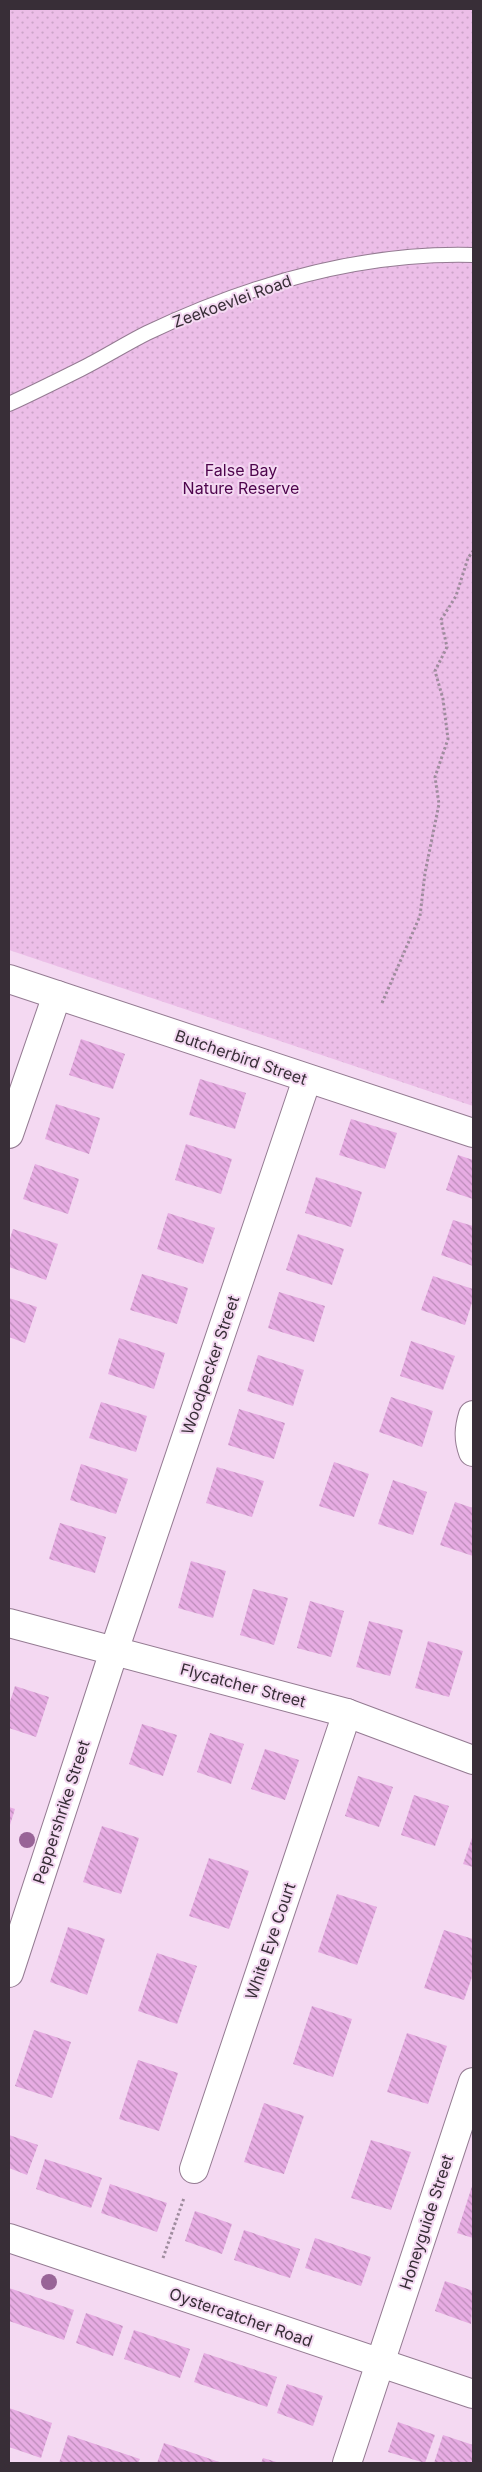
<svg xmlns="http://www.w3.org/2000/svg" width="482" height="2472" viewBox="0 0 482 2472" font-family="Inter,sans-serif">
<defs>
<pattern id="park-dots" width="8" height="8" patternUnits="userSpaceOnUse" patternTransform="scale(1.25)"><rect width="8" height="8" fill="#ecbee8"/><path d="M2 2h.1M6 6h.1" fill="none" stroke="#cba4c8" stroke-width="1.8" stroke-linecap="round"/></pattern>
<pattern id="building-back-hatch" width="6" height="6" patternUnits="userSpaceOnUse" patternTransform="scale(1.25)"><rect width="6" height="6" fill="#e7ace3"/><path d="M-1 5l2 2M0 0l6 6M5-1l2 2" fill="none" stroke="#bc8cb9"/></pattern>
</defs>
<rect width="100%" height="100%" fill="#f4d9f2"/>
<path fill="url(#park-dots)" d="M9,9H473V1106L9,950Z"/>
<g fill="url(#building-back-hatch)">
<path d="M81,1039L125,1054L113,1089L69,1075Z"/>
<path d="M200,1079L246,1093L235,1129L189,1115Z"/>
<path d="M56,1104L100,1118L89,1154L45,1139Z"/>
<path d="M351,1119L397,1133L385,1169L339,1155Z"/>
<path d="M186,1144L232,1159L221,1194L175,1180Z"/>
<path d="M458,1155L473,1160V1199L446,1190Z"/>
<path d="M35,1164L79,1179L68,1214L23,1199Z"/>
<path d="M316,1177L362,1192L351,1227L305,1213Z"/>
<path d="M168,1213L215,1228L203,1264L157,1249Z"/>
<path d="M453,1220L473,1226V1266L441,1255Z"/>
<path d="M13,1229L58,1244L46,1280L9,1267V1242Z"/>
<path d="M298,1234L344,1249L332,1285L286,1270Z"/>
<path d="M142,1274L188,1288L177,1324L130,1310Z"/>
<path d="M433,1276L473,1289V1299L465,1325L421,1310Z"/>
<path d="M279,1292L325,1306L314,1342L268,1328Z"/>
<path d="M9,1298L37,1307L25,1343L9,1337Z"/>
<path d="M119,1338L165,1353L154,1389L108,1374Z"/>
<path d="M411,1341L455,1356L443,1390L400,1376Z"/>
<path d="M258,1355L304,1370L293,1406L247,1391Z"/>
<path d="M391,1397L433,1411L422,1447L379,1432Z"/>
<path d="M101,1402L147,1416L136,1452L89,1438Z"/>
<path d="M239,1409L285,1423L274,1459L228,1445Z"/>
<path d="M334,1462L369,1474L354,1517L319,1506Z"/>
<path d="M81,1464L128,1479L116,1514L70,1500Z"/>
<path d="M217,1467L264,1481L252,1517L206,1503Z"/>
<path d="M393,1480L427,1492L413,1535L378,1524Z"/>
<path d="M455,1502L473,1508V1556L440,1545Z"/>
<path d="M60,1523L106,1537L95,1573L49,1559Z"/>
<path d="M191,1561L226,1571L213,1618L178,1608Z"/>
<path d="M253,1589L288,1598L274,1645L240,1635Z"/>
<path d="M310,1601L344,1611L331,1657L297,1648Z"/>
<path d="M369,1621L403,1630L390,1676L356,1667Z"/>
<path d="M428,1641L463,1651L449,1697L415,1688Z"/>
<path d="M15,1686L49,1697L36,1737L9,1728V1705Z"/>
<path d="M142,1724L177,1735L163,1776L129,1764Z"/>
<path d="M210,1733L244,1744L231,1784L197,1772Z"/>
<path d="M265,1749L299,1760L285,1800L251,1789Z"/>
<path d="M358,1776L393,1787L379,1827L345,1816Z"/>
<path d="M414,1795L449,1806L435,1846L401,1835Z"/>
<path d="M9,1807L15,1809L9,1828Z"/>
<path d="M102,1826L139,1838L121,1894L83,1882Z"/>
<path d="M473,1835V1867L463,1864Z"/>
<path d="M209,1858L249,1871L229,1929L189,1916Z"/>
<path d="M337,1894L377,1907L357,1965L318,1952Z"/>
<path d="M68,1927L105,1939L87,1995L50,1982Z"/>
<path d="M444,1930L473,1939V1974L464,2000L424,1988Z"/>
<path d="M157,1953L197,1966L177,2024L138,2011Z"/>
<path d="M312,2006L352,2019L333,2077L293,2064Z"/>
<path d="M34,2030L71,2042L52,2098L15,2086Z"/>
<path d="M407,2033L447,2046L428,2104L387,2092Z"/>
<path d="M138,2060L178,2073L159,2131L119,2119Z"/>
<path d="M264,2103L304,2116L284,2174L244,2162Z"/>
<path d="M9,2135L38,2145L27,2175L9,2168Z"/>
<path d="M371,2140L411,2152L391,2210L351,2198Z"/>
<path d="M45,2159L102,2178L91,2208L36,2189Z"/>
<path d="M473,2183V2238L457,2233Z"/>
<path d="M110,2184L167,2203L157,2232L101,2213Z"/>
<path d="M195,2211L232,2224L222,2254L185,2241Z"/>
<path d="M244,2230L300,2249L290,2278L234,2260Z"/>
<path d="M315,2238L371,2257L361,2286L305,2268Z"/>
<path d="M445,2281L473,2291L471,2324L435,2311Z"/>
<path d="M9,2288L74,2310L64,2340L9,2321Z"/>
<path d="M86,2313L123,2326L113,2356L76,2343Z"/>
<path d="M134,2330L190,2349L180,2378L124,2359Z"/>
<path d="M204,2353L277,2377L267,2407L194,2382Z"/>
<path d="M287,2384L323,2396L313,2426L277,2413Z"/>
<path d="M9,2408L52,2423L41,2458L9,2447Z"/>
<path d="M398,2422L435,2435L425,2463L388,2452Z"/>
<path d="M68,2435L140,2459L138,2463H59Z"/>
<path d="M443,2435L473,2445V2463H434Z"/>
<path d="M164,2443L222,2463H157Z"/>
<path d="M263,2458L280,2463H261Z"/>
</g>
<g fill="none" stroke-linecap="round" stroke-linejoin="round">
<g stroke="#947b92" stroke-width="16">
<path id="lane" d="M9,404C33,393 57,381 81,369C103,358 125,344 147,333C248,285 361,252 473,255"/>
</g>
<g stroke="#947b92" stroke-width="30">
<g id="street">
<path d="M9,979L473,1133"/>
<path d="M9,1134L57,995"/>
<path d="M473,1415C469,1428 468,1438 473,1452"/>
<path d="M9,1623L347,1713L473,1760"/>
<path d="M9,1973L114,1651L307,1079"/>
<path d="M194,2169L347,1713"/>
<path d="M9,2238L473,2394"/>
<path d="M347,2463L473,2082"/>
</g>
</g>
<g stroke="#9f8c9e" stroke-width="3" stroke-dasharray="2.5 2.5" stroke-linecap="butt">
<path d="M382,1003L420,916L425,873L439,804L435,777L448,739L443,699L435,671L447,647L441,620L456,596L468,558L473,551"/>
<path d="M163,2258L184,2198"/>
</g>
<use href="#lane" stroke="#fff" stroke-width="14"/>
<use href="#street" stroke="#fff" stroke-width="28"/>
</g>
<g fill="#986497">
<circle cx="27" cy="1840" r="8"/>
<circle cx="49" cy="2282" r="8"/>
</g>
<g text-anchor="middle" stroke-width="4" stroke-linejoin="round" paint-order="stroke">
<g font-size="16" fill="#382e37" stroke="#f4d9f2">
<text transform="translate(232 301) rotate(-20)" y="6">Zeekoevlei Road</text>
<text transform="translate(241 1057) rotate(19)" y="6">Butcherbird Street</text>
<text transform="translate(210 1365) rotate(-71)" y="6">Woodpecker Street</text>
<text transform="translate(243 1685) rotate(15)" y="6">Flycatcher Street</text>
<text transform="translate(61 1812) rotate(-72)" y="6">Peppershrike Street</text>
<text transform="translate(270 1941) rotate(-71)" y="6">White Eye Court</text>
<text transform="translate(426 2222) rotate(-72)" y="6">Honeyguide Street</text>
<text transform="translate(241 2317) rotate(19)" y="6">Oystercatcher Road</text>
</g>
<g font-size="16" fill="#4d044c" stroke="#f4d9f2">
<text x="241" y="476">False Bay<tspan x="241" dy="18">Nature Reserve</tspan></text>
</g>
</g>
<rect width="482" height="2472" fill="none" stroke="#382e37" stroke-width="20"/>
</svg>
